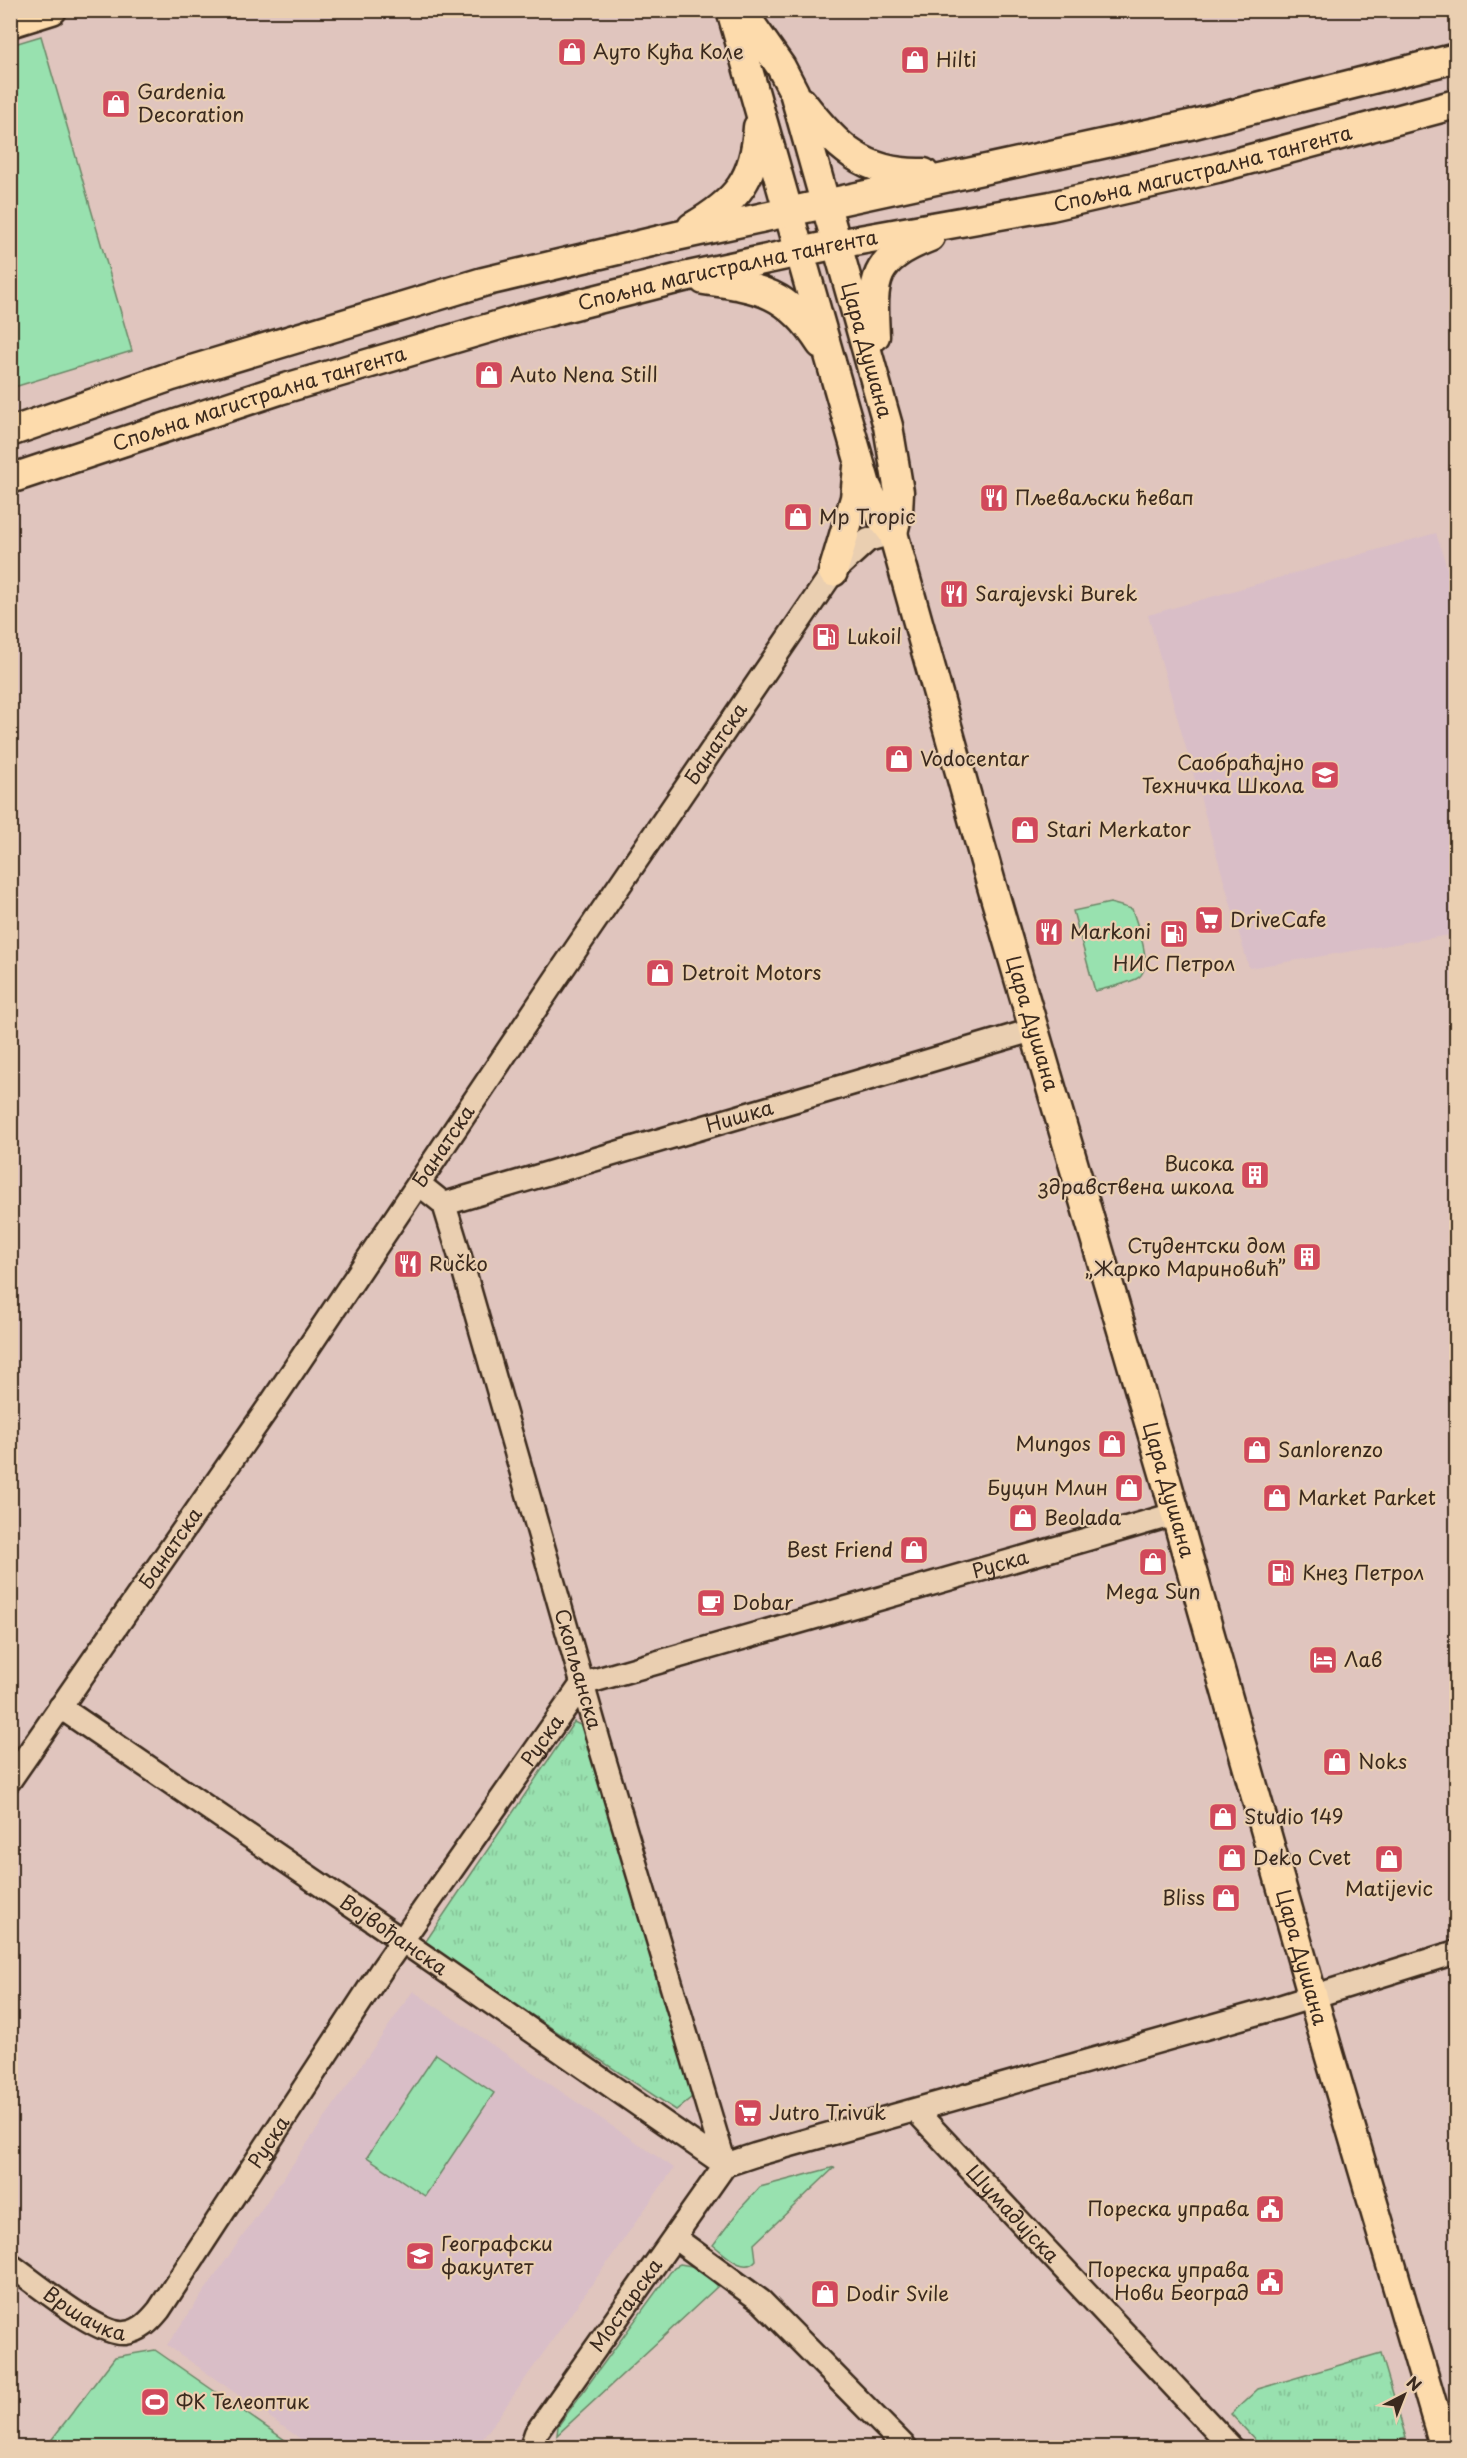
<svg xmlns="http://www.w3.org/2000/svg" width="1467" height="2458" viewBox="0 0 1467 2458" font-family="'Playpen Sans',sans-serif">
<defs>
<pattern id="park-tufts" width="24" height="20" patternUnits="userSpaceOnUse" patternTransform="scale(1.5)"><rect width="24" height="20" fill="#98e1af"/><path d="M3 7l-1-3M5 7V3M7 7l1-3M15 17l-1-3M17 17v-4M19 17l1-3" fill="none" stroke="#84c196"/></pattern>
</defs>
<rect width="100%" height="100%" fill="#e0c5be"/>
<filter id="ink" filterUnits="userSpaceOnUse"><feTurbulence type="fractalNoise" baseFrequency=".0167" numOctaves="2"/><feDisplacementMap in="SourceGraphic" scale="12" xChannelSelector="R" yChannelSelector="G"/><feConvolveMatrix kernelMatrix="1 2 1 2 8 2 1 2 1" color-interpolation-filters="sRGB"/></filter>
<g filter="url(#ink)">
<g fill="#d9bec7">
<path d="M1436,533L1456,596V934L1249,968L1148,615Z"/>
<path d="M413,1991L674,2168L477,2447H312L167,2345Z"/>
</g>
<g fill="#98e1af" stroke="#6a8666" stroke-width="1.5">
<path d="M41,36L132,351L11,388V45Z"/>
<path d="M1110,903L1132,909C1137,925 1156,970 1136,979C1123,985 1108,988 1095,991L1073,911Z"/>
<path d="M436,2054L494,2093L425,2196L367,2157Z"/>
<path d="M835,2167L754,2244L756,2260C744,2275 725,2254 713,2245L740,2209L760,2187Z"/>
<path d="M680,2264L697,2267L718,2286L557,2435L558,2426L674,2267Z"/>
<path d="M155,2350L295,2447H46L115,2357Z"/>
</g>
<g fill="url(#park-tufts)" stroke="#6a8666" stroke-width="1.5">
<path d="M574,1722L584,1727L692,2097L676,2110L424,1944Z"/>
<path d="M1381,2353L1406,2438L1374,2447H1262L1231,2414L1258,2389Z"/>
</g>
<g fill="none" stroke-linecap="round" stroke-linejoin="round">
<g stroke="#3b2a1e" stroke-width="27">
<g id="minor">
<path id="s1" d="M419,1184L444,1204L456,1243L599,1742L725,2165"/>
<path id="s2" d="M444,1204L1033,1030"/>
<path id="s3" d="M60,1707L381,1926L725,2165"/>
<path id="s4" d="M10,1780L270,1405L557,977L833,572L868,540L893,533"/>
<path id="s5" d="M916,2111L1232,2448"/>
<path d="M675,2238L761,2301L906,2448"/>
<path id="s6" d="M10,2265C35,2282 98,2336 125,2333C141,2331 150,2321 159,2310L382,1969L582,1684L1175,1514"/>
<path id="s7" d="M531,2448L536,2433L725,2165L755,2155L1276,2008L1456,1952"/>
</g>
</g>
<g stroke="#3b2a1e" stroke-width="33">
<g id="major">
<path id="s8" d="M731,10L866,485L883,520L893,533L991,883L1166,1480L1329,2054L1445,2448"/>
<path id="s9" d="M741,10L781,67L794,92L888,426L899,492L898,512L893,533"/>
<path d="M10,23L52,10"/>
<path d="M802,102C836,146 864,175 924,173"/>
<path d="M692,227C737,201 755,179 758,127"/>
<path d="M704,280C761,288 788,292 821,344"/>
<path d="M875,336C872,278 872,260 930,237"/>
<path d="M10,432L172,376L483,282L677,236L1194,124L1456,58"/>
<path id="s10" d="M10,479L279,390L520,319L684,277L837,244L1051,206L1217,168L1456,104"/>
<path d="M833,572L855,498L858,467"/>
</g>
</g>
<use href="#minor" stroke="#eacfb1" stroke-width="22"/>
<use href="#major" stroke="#fddbac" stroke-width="28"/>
</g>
</g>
<defs>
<g id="shop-square" transform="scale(1.5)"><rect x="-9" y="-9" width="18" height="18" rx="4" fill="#d1495b" stroke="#eacfb1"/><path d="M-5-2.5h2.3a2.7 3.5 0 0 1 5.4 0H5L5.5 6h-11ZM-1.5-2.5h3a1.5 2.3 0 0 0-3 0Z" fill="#fff"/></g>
<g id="restaurant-square" transform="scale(1.5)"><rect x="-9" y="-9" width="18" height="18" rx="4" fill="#d1495b" stroke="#eacfb1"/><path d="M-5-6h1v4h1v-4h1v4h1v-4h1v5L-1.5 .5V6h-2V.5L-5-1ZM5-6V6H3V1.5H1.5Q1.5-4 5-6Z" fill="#fff"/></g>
<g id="fuel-square" transform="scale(1.5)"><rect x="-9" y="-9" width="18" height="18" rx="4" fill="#d1495b" stroke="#eacfb1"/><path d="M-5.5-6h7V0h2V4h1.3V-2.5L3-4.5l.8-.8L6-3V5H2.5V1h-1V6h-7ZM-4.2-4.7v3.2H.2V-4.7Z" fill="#fff"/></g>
<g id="school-square" transform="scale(1.5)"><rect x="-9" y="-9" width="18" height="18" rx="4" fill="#d1495b" stroke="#eacfb1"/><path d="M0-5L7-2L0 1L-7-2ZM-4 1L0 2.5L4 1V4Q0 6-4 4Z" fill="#fff"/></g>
<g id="supermarket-square" transform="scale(1.5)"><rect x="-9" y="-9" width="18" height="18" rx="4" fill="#d1495b" stroke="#eacfb1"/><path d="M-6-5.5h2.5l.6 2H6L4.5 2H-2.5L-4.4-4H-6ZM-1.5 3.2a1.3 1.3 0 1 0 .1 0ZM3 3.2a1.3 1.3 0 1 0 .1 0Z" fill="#fff"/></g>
<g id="building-square" transform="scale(1.5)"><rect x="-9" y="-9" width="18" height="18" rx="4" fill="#d1495b" stroke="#eacfb1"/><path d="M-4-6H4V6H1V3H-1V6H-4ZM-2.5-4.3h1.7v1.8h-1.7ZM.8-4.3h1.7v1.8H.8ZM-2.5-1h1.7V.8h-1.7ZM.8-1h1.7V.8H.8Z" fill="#fff"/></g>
<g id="cafe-square" transform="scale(1.5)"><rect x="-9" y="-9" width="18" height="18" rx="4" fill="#d1495b" stroke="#eacfb1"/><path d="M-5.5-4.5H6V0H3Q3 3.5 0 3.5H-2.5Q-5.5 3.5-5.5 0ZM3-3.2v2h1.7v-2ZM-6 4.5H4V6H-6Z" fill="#fff"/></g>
<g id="hotel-square" transform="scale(1.5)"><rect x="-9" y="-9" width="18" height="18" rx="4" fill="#d1495b" stroke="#eacfb1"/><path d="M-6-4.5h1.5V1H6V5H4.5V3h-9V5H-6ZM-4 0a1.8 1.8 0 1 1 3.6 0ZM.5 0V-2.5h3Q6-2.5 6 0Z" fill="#fff"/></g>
<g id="civic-square" transform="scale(1.5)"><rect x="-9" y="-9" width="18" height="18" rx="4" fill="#d1495b" stroke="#eacfb1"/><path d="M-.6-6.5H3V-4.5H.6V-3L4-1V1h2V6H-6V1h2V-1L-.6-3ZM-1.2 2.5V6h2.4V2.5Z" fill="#fff"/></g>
<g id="university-square" transform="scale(1.5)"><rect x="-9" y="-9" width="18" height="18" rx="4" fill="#d1495b" stroke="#eacfb1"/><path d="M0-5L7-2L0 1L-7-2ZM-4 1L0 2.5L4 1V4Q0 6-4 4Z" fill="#fff"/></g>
<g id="stadium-square" transform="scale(1.5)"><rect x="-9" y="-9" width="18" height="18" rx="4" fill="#d1495b" stroke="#eacfb1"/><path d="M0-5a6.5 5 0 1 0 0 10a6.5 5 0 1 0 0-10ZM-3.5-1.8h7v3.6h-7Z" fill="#fff"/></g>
</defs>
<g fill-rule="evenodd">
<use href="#shop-square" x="572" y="52"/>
<use href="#shop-square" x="915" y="60"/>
<use href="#shop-square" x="116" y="104"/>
<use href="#shop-square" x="489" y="375"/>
<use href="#restaurant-square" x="994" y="498"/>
<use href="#shop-square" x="798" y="517"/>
<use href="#restaurant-square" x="954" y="594"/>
<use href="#fuel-square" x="826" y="637"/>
<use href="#shop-square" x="899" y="759"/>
<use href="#school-square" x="1325" y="775"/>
<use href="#shop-square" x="1025" y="830"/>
<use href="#supermarket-square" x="1209" y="920"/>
<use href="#restaurant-square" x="1049" y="932"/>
<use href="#fuel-square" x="1174" y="934"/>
<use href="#shop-square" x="660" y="973"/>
<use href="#building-square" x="1255" y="1175"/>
<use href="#building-square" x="1307" y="1257"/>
<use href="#restaurant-square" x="408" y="1264"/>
<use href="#shop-square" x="1112" y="1444"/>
<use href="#shop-square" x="1257" y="1450"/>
<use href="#shop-square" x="1129" y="1488"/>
<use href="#shop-square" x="1277" y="1498"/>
<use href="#shop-square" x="1023" y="1518"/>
<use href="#shop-square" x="914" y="1550"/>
<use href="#shop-square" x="1153" y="1562"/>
<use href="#fuel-square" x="1281" y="1573"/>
<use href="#cafe-square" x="711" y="1603"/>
<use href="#hotel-square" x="1323" y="1660"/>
<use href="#shop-square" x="1337" y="1762"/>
<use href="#shop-square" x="1223" y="1817"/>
<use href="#shop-square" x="1232" y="1858"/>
<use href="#shop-square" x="1389" y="1859"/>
<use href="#shop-square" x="1226" y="1898"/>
<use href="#supermarket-square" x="748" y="2113"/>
<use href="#civic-square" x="1270" y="2209"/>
<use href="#university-square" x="420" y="2256"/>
<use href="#civic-square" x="1270" y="2282"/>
<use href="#shop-square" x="825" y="2294"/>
<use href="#stadium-square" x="155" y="2402"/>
</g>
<g text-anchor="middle" stroke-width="4.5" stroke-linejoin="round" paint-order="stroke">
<g font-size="20" fill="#3b2a1e" stroke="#eacfb1" text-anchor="start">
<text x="593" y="59">Ауто Кућа Коле</text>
<text x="936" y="67">Hilti</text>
<text x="137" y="99">Gardenia<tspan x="137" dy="23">Decoration</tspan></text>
<text x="510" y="382">Auto Nena Still</text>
<text x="1015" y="505">Пљеваљски ћевап</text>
<text x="819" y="524">Mp Tropic</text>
<text x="975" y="601">Sarajevski Burek</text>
<text x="847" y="644">Lukoil</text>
<text x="920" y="766">Vodocentar</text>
<text x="1304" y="770" text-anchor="end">Саобраћајно<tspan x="1304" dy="23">Техничка Школа</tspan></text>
<text x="1046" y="837">Stari Merkator</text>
<text x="1230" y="927">DriveCafe</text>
<text x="1070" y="939">Markoni</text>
<text x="1174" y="971" text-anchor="middle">НИС Петрол</text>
<text x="681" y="980">Detroit Motors</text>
<text x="1234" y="1171" text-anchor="end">Висока<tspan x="1234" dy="23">здравствена школа</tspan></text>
<text x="1286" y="1253" text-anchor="end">Студентски дом<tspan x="1286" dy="23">„Жарко Мариновић”</tspan></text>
<text x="429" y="1271">Ručko</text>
<text x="1091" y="1451" text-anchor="end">Mungos</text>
<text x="1278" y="1457">Sanlorenzo</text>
<text x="1108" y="1495" text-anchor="end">Буцин Млин</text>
<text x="1298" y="1505">Market Parket</text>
<text x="1044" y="1525">Beolada</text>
<text x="893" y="1557" text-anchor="end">Best Friend</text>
<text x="1302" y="1580">Кнез Петрол</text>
<text x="1153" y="1599" text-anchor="middle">Mega Sun</text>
<text x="732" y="1610">Dobar</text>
<text x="1344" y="1667">Лав</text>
<text x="1358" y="1769">Noks</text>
<text x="1244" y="1824">Studio 149</text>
<text x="1253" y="1865">Deko Cvet</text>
<text x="1389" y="1896" text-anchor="middle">Matijevic</text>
<text x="1205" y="1905" text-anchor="end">Bliss</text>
<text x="769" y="2120">Jutro Trivuk</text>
<text x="1249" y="2216" text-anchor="end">Пореска управа</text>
<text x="441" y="2251">Географски<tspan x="441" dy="23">факултет</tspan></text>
<text x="1249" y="2277" text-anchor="end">Пореска управа<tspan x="1249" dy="23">Нови Београд</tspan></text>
<text x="846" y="2301">Dodir Svile</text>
<text x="176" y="2409">ФК Телеоптик</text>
</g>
<g font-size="20" fill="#3b2a1e" stroke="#eacfb1">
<text dy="7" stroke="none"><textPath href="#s10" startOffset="1234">Спољна магистрална тангента</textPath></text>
<text dy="7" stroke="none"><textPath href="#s10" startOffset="748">Спољна магистрална тангента</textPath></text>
<text dy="7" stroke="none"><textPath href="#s9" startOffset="366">Цара Душана</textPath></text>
<text dy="7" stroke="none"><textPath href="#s10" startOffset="262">Спољна магистрална тангента</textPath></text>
<text dy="7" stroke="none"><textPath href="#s4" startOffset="1254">Банатска</textPath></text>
<text dy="7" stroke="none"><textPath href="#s8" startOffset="1059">Цара Душана</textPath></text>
<text dy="7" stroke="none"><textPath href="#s2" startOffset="308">Нишка</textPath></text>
<text dy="7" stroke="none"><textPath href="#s4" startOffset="768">Банатска</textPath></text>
<text dy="7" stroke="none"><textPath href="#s8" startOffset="1545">Цара Душана</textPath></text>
<text dy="7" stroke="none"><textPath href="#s4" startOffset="282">Банатска</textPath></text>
<text dy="7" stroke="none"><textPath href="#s6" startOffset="1368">Руска</textPath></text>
<text dy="7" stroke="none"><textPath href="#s1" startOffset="516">Скопљанска</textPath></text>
<text dy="7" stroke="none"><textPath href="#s6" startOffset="864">Руска</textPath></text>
<text dy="7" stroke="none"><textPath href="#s3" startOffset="404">Војвођанска</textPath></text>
<text dy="7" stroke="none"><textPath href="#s8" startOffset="2031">Цара Душана</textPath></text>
<text dy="7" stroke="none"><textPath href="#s6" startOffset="378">Руска</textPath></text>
<text dy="7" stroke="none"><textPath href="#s5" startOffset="141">Шумадијска</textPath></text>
<text dy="7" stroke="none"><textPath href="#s7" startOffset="172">Мостарска</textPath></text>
<text dy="7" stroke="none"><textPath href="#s6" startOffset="90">Вршачка</textPath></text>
</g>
</g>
<rect width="1467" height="2458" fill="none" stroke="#eacfb1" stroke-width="36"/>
<rect x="18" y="18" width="1431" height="2422" fill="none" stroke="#3b2a1e" stroke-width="2" filter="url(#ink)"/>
<g transform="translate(1404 2395) rotate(42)" stroke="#eacfb1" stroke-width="4.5" paint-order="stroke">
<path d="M0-4.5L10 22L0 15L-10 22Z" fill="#3b2a1e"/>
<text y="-9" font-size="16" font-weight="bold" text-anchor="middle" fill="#3b2a1e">N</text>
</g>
</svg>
